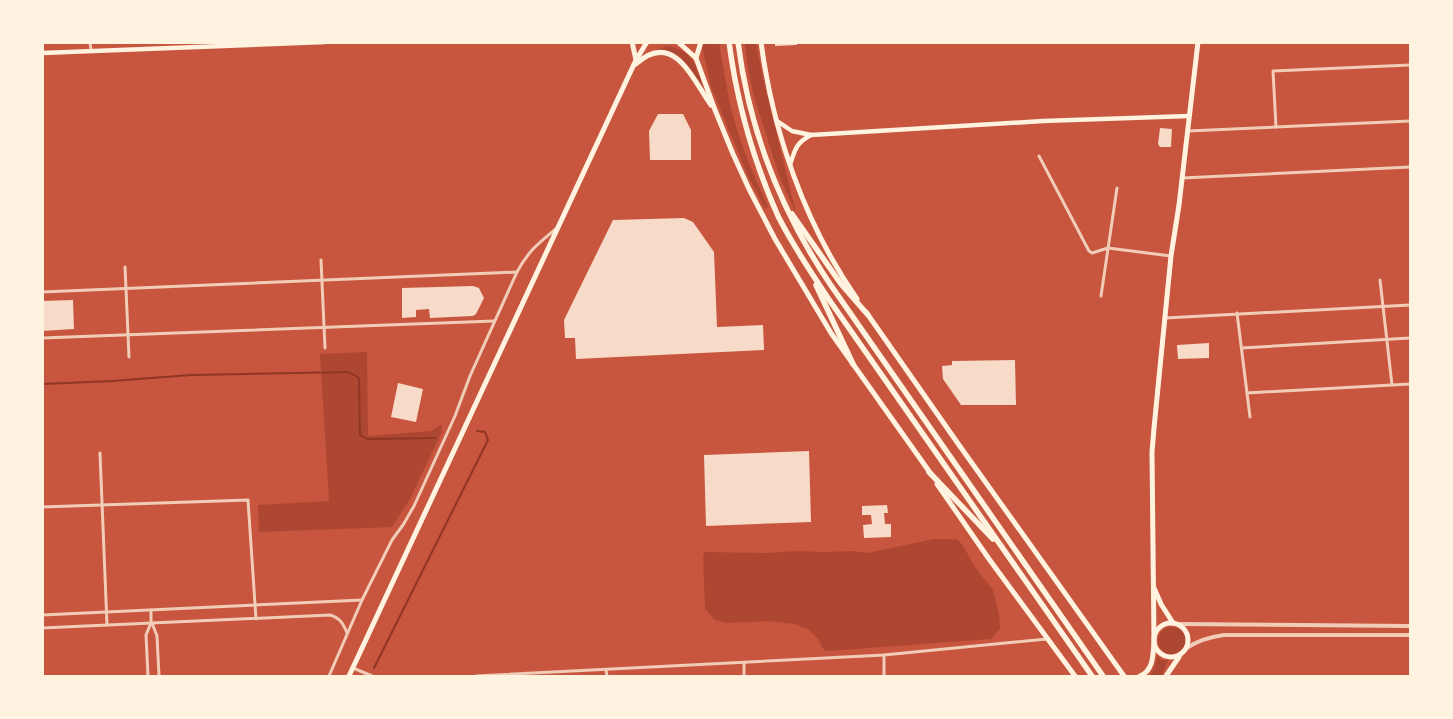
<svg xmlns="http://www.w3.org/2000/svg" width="1453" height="719" viewBox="0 0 1453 719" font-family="Roboto,sans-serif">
<rect width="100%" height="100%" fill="#c8553d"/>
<g fill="#ae4732">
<path d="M703,43H719C723,64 726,86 731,108C739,142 754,175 768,207L765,208L749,178L711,87L702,46Z"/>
<path d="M745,43H756L764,82L796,213L780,178L754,97L748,69Z"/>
<path d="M667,46C694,50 696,67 704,90C690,68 684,51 655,50Z"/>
<path d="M367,352L368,436L431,431L440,425H442L441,434L409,501L392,527L259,532L258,505L329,501L320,354Z"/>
<path d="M934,539H956L962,544L975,567L993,590L999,615L1000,629L991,639L827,651L823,649L818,639L809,630L795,624L767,621L728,623L715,620L705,609L703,555L705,552L769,553L798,551L825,552L853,551L867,553Z"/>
<circle cx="1172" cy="641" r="14"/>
<path d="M1157,656L1162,660H1168L1162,676H1150L1155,667Z"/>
</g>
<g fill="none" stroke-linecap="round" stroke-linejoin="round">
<g stroke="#8f3625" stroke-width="2">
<path d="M42,384L112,381L191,375L349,372L359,378L360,435L367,439L435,438"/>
<path d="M374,668L488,440L485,432L477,431"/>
</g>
</g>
<g fill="#f7dbc8">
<path d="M775,42H797V45L775,46Z"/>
<path d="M658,114H683L691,130V160H650L649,131Z"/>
<path d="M1160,128L1172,129L1171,147H1160L1158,144Z"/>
<path d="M684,218L693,222L714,252L717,327L763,325L764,350L576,359L575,338H565L564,320L613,220Z"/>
<path d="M473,286L479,288L484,298L476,314L473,316L430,318L429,309L416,310V317L402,318V288Z"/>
<path d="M73,300L74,329L42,331V301Z"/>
<path d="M1209,343V358L1178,359L1177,345Z"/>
<path d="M1015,360L1016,405H961L943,379L942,366L952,365V361Z"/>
<path d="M398,383L423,389L416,422L391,417Z"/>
<path d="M809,451L811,522L706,526L704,455Z"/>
<path d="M887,505L888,513H884L885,524H891V537L864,538L863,525L872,524L871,515H862V506Z"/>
</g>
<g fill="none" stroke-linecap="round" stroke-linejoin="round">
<g stroke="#f1ccb7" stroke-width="3">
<path d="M90,42L91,51"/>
<path d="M1276,127L1273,71L1410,65"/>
<path d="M1188,131L1410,121"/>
<path d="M1039,156L1089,251L1092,253L1108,248L1171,256"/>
<path d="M1182,178L1410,167"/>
<path d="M321,260L325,348"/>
<path d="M125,267L129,357"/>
<path d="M1380,280L1392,385"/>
<path d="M42,292L517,272"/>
<path d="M1101,296L1117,188"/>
<path d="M1237,313L1250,417"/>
<path d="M1165,318L1410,305"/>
<path d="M42,338L494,321"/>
<path d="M1242,348L1410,338"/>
<path d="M1247,393L1410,384"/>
<path d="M100,453L107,625"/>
<path d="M42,507L248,500L256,619"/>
<path d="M42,615L362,600"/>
<path d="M152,623L157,636L159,676"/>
<path d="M42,628L330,615C340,618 343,623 347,633"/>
<path d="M884,655V676"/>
<path d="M744,663V676"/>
<path d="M353,668L372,676"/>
<path d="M606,670L607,676"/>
<path d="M148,676L146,635L151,623V610"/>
<path d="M329,676L362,600L392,540L403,525L414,506L455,416L470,376L517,272C529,250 538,244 557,228"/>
<path d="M476,676L884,655L1047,639"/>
</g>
<g stroke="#f1ccb7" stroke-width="4">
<path d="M1179,624L1410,626"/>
<path d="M1187,648C1198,640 1210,637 1224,635H1410"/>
</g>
<g stroke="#fff3e0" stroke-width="4.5">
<path d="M42,53L325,42"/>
<path d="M777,121L792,131L811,135L1043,121L1189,116"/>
<path d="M790,165C795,149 796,143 811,135"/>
</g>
<g stroke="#fff3e0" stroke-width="5">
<path d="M1154,588L1161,604L1173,623"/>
<circle cx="1171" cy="640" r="17"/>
<path d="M1140,676C1154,670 1153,654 1154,641L1152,452L1154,428L1171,256L1179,205L1198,42"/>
<path d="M1166,676L1179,657"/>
</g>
<g stroke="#fff3e0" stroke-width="5">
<path d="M632,42L636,60"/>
<path d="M678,42L696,58L715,110L733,154L749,189L775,239L831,333L931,474"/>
<path d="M761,42C773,133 805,224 857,299"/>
<path d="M696,58L701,42"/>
<path d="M636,64C673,30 692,78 711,105"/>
<path d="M866,312L959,445L1124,676"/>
<path d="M937,484L989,559L1075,676"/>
<path d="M349,676L636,60L647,42"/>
</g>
<g stroke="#fff3e0" stroke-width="5.5">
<path d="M729,42C737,103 753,160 778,216C793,246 812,274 830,301L1092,676"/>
<path d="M738,42C749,130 781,211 830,284L1103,676"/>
<path d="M792,214L841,284L868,315"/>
<path d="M816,285L853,364"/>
<path d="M929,472L993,539"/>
</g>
</g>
<rect width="1453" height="719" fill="none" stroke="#fff3e0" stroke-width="88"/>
</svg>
